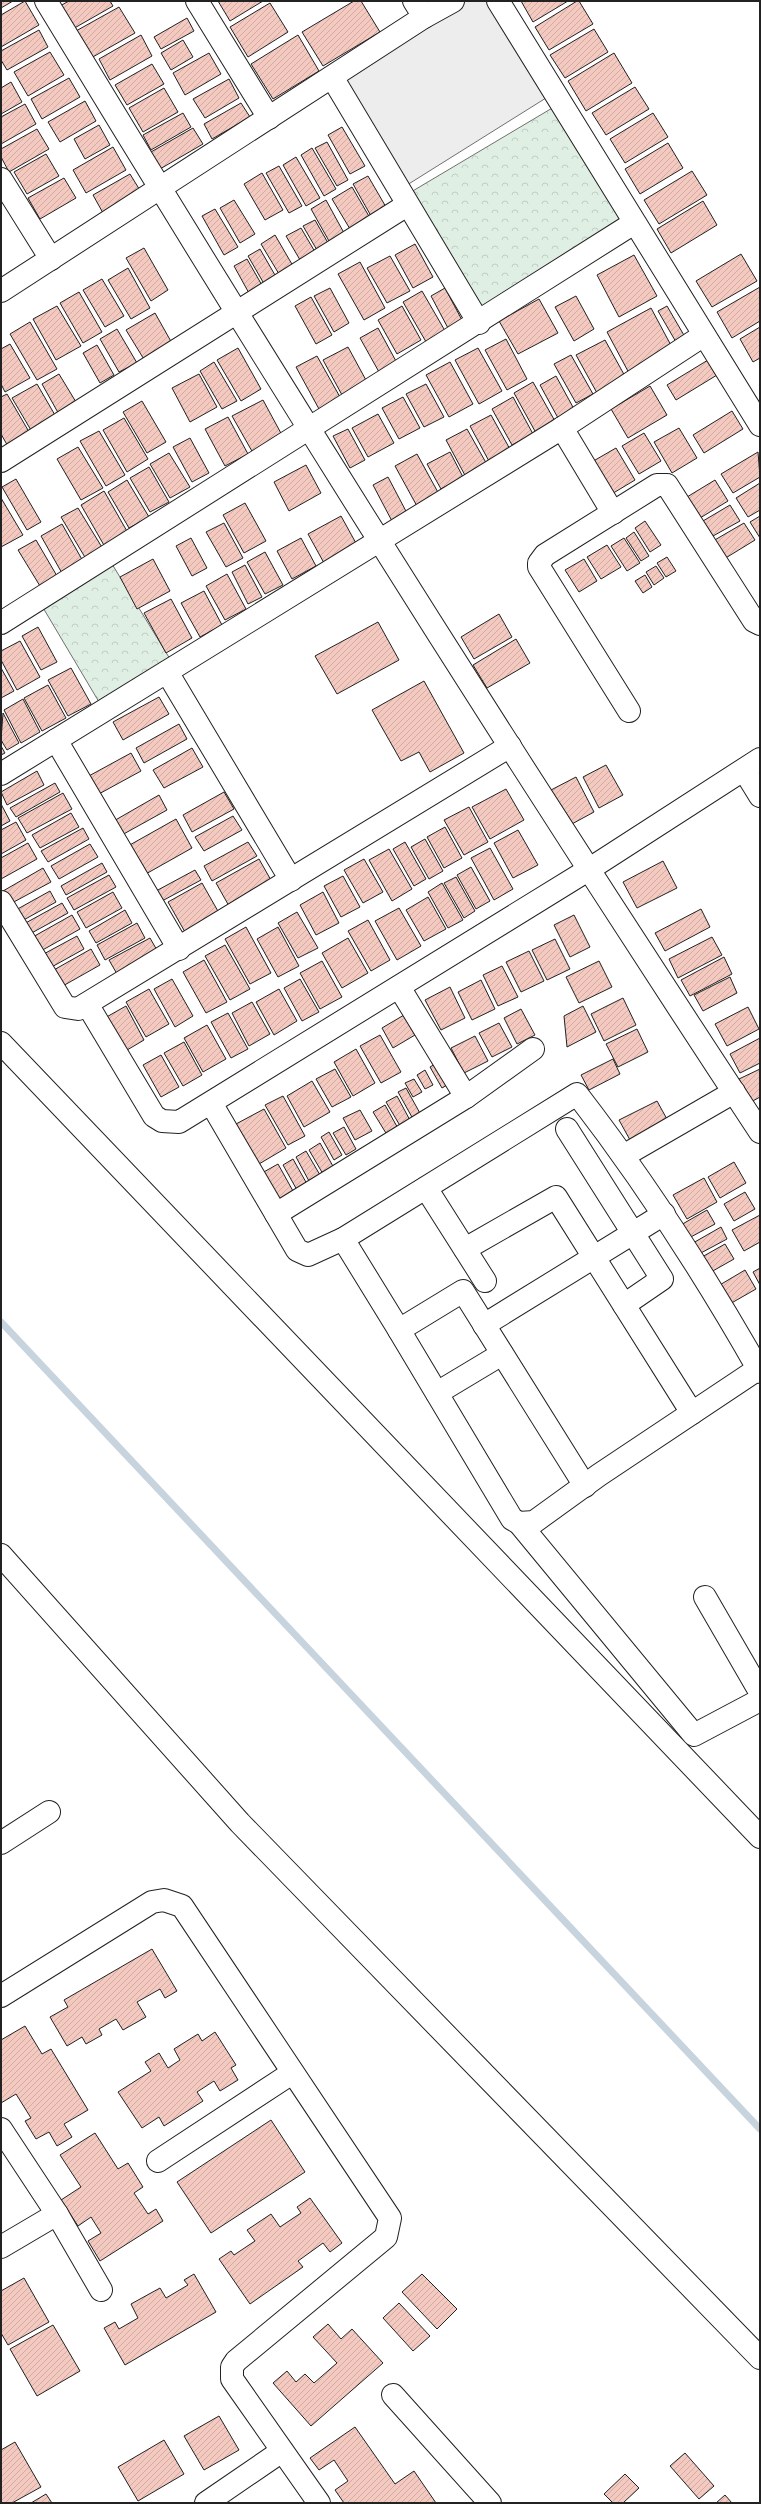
<svg xmlns="http://www.w3.org/2000/svg" width="761" height="2504" viewBox="0 0 761 2504" font-family="Mulish,sans-serif">
<defs>
<pattern id="park-crowns" width="20" height="18" patternUnits="userSpaceOnUse"><rect width="20" height="18" fill="#e0efe3"/><path d="M2 6a3 3 0 1 1 6 0M12 15a3 3 0 1 1 6 0" fill="none" stroke="#c0cdc2"/></pattern>
<pattern id="building-hatch" width="6" height="6" patternUnits="userSpaceOnUse"><rect width="6" height="6" fill="#f3c9c0"/><path d="M-1 1l2-2M0 6l6-6M5 7l2-2" fill="none" stroke="#d0aca5"/></pattern>
</defs>
<rect width="100%" height="100%" fill="#fff"/>
<g fill="url(#park-crowns)" stroke="#6f6f6f">
<path d="M559,104L630,222L482,310L411,192Z"/>
<path d="M112,564L170,659L99,702L42,606Z"/>
</g>
<path fill="#ededed" stroke="#6f6f6f" d="M465,1H496L554,93L407,185L340,79Z"/>
<g fill="none" stroke-linecap="round" stroke-linejoin="round">
<path stroke="#c7d3dd" stroke-width="7" d="M1,1322L760,2129"/>
</g>
<g fill="url(#building-hatch)" stroke="#222">
<path d="M1,1H13L1,8Z"/>
<path d="M25,1L39,25L1,47V15Z"/>
<path d="M69,1H110L113,6L71,30L58,7Z"/>
<path d="M218,1H263L230,21Z"/>
<path d="M354,1H361L380,32L323,66L302,32Z"/>
<path d="M521,1H568L533,22Z"/>
<path d="M577,1H579L593,24L549,50L535,27Z"/>
<path d="M270,3L288,32L248,57L230,27Z"/>
<path d="M119,7L135,33L91,58L76,31Z"/>
<path d="M187,18L194,31L161,49L154,37Z"/>
<path d="M594,29L608,52L565,78L550,55Z"/>
<path d="M39,30L48,47L7,70L1,60V51Z"/>
<path d="M141,35L152,56L110,80L99,59Z"/>
<path d="M298,35L319,71L273,99L251,64Z"/>
<path d="M183,40L193,57L171,70L161,53Z"/>
<path d="M50,52L64,75L28,96L14,72Z"/>
<path d="M209,53L221,74L185,95L173,73Z"/>
<path d="M614,53L632,83L586,111L568,81Z"/>
<path d="M152,64L164,84L127,105L115,85Z"/>
<path d="M69,78L80,97L42,119L31,99Z"/>
<path d="M229,79L239,98L205,118L193,99Z"/>
<path d="M11,82L22,102L1,114V88Z"/>
<path d="M635,87L649,109L606,135L592,113Z"/>
<path d="M164,88L178,112L143,132L129,108Z"/>
<path d="M85,101L96,121L60,142L48,122Z"/>
<path d="M241,103L250,117L212,139L204,124Z"/>
<path d="M25,104L36,124L1,144V117Z"/>
<path d="M183,113L191,127L151,150L143,135Z"/>
<path d="M653,113L668,137L625,163L610,139Z"/>
<path d="M99,125L110,145L85,159L74,139Z"/>
<path d="M342,127L365,166L350,174L328,135Z"/>
<path d="M193,128L203,144L160,169L151,152Z"/>
<path d="M37,129L49,149L9,172L1,157V149Z"/>
<path d="M327,142L348,180L337,186L315,148Z"/>
<path d="M668,143L683,168L640,194L625,169Z"/>
<path d="M113,147L126,170L86,193L73,170Z"/>
<path d="M312,148L336,189L324,196L301,155Z"/>
<path d="M46,154L59,176L27,194L14,172Z"/>
<path d="M296,157L320,198L306,206L283,165Z"/>
<path d="M279,166L302,206L289,213L266,173Z"/>
<path d="M692,171L707,195L659,224L644,200Z"/>
<path d="M262,173L283,210L265,220L244,184Z"/>
<path d="M130,174L141,192L103,213L93,195Z"/>
<path d="M368,176L386,207L371,216L353,184Z"/>
<path d="M64,178L76,198L40,219L28,198Z"/>
<path d="M352,187L370,218L350,229L332,199Z"/>
<path d="M234,200L255,234L240,243L220,208Z"/>
<path d="M326,200L344,233L329,241L311,209Z"/>
<path d="M703,201L717,225L671,253L657,229Z"/>
<path d="M215,209L238,247L224,255L202,216Z"/>
<path d="M315,220L332,250L321,257L303,226Z"/>
<path d="M301,228L318,257L303,265L286,236Z"/>
<path d="M275,235L293,266L279,274L261,244Z"/>
<path d="M415,244L433,277L413,288L395,255Z"/>
<path d="M144,248L168,290L151,301L126,258Z"/>
<path d="M260,249L279,282L267,289L248,256Z"/>
<path d="M741,254L757,281L712,307L696,281Z"/>
<path d="M634,255L657,296L619,317L597,275Z"/>
<path d="M390,256L410,291L387,303L367,268Z"/>
<path d="M247,259L263,287L250,295L234,266Z"/>
<path d="M360,262L385,308L364,320L338,274Z"/>
<path d="M128,268L150,308L131,319L108,280Z"/>
<path d="M102,279L124,316L105,327L83,290Z"/>
<path d="M760,287V321L732,338L717,312Z"/>
<path d="M330,288L349,323L334,332L314,296Z"/>
<path d="M445,288L463,322L449,330L431,296Z"/>
<path d="M422,291L448,336L429,347L403,302Z"/>
<path d="M79,292L102,332L83,343L60,303Z"/>
<path d="M576,296L594,329L574,341L555,307Z"/>
<path d="M311,297L332,335L316,344L295,306Z"/>
<path d="M539,299L558,333L518,354L499,321Z"/>
<path d="M57,306L81,346L56,360L33,319Z"/>
<path d="M402,306L421,340L397,354L378,320Z"/>
<path d="M667,306L685,337L676,342L658,311Z"/>
<path d="M651,308L674,351L630,375L607,332Z"/>
<path d="M155,313L173,345L145,361L126,330Z"/>
<path d="M30,322L57,369L37,380L10,334Z"/>
<path d="M760,327V358L753,362L740,339Z"/>
<path d="M378,328L397,363L379,372L360,338Z"/>
<path d="M117,329L137,363L119,372L100,339Z"/>
<path d="M506,339L527,379L507,390L485,350Z"/>
<path d="M605,340L626,378L597,393L576,355Z"/>
<path d="M10,344L30,378L5,392L1,384V349Z"/>
<path d="M97,345L114,375L100,383L83,353Z"/>
<path d="M348,347L367,382L342,395L323,360Z"/>
<path d="M238,348L261,389L241,401L217,360Z"/>
<path d="M478,348L502,391L479,404L455,360Z"/>
<path d="M571,355L593,394L576,403L554,364Z"/>
<path d="M317,356L340,397L319,409L296,367Z"/>
<path d="M708,360L717,375L676,400L667,385Z"/>
<path d="M214,362L237,401L222,409L200,371Z"/>
<path d="M450,362L473,404L449,417L426,375Z"/>
<path d="M59,374L79,407L61,418L42,384Z"/>
<path d="M199,374L217,407L190,422L172,388Z"/>
<path d="M556,376L574,409L558,418L540,385Z"/>
<path d="M533,382L556,423L536,433L514,393Z"/>
<path d="M37,384L59,422L35,437L12,398Z"/>
<path d="M426,384L444,417L424,427L406,394Z"/>
<path d="M650,386L667,415L628,438L611,409Z"/>
<path d="M7,394L32,437L10,450L1,434V397Z"/>
<path d="M403,397L420,428L399,439L382,408Z"/>
<path d="M513,397L533,434L512,445L492,409Z"/>
<path d="M263,400L283,437L253,453L232,416Z"/>
<path d="M142,401L166,442L147,453L123,412Z"/>
<path d="M732,411L743,429L704,453L693,435Z"/>
<path d="M378,414L394,443L368,457L352,428Z"/>
<path d="M491,415L511,451L490,463L470,426Z"/>
<path d="M228,417L248,454L225,466L205,429Z"/>
<path d="M124,418L148,459L127,472L103,430Z"/>
<path d="M679,428L697,458L672,473L654,442Z"/>
<path d="M348,429L365,460L350,468L333,436Z"/>
<path d="M467,429L489,468L467,479L446,440Z"/>
<path d="M99,431L125,475L106,486L80,441Z"/>
<path d="M644,433L661,461L639,474L622,446Z"/>
<path d="M190,438L209,473L192,482L173,447Z"/>
<path d="M78,447L103,488L81,500L57,459Z"/>
<path d="M616,448L635,480L610,495L590,463Z"/>
<path d="M450,452L463,477L441,489L427,464Z"/>
<path d="M758,452L760,477L733,493L721,474Z"/>
<path d="M169,453L190,487L170,498L150,464Z"/>
<path d="M417,454L440,496L418,508L395,466Z"/>
<path d="M306,465L321,493L289,511L274,482Z"/>
<path d="M149,467L169,502L150,512L130,478Z"/>
<path d="M388,477L408,515L393,523L373,485Z"/>
<path d="M16,479L41,522L27,530L2,487Z"/>
<path d="M127,480L149,517L129,528L108,492Z"/>
<path d="M715,480L728,501L700,518L687,497Z"/>
<path d="M760,483V510L748,517L736,498Z"/>
<path d="M104,491L128,533L105,547L81,505Z"/>
<path d="M1,498L23,535L1,547Z"/>
<path d="M245,503L266,541L244,553L223,515Z"/>
<path d="M730,505L740,521L713,536L703,521Z"/>
<path d="M78,508L103,549L86,559L61,517Z"/>
<path d="M341,516L357,545L324,563L308,534Z"/>
<path d="M760,516V538L750,522Z"/>
<path d="M645,521L661,545L650,552L635,528Z"/>
<path d="M224,523L243,558L226,567L206,532Z"/>
<path d="M744,523L755,540L724,559L713,541Z"/>
<path d="M62,524L84,563L63,575L41,536Z"/>
<path d="M634,532L649,556L641,561L626,538Z"/>
<path d="M191,538L207,568L192,576L176,546Z"/>
<path d="M301,538L316,566L292,579L277,551Z"/>
<path d="M624,538L640,563L627,571L611,546Z"/>
<path d="M36,540L57,576L40,586L18,550Z"/>
<path d="M607,545L621,567L601,579L587,557Z"/>
<path d="M265,552L283,585L265,594L247,562Z"/>
<path d="M667,557L676,571L666,577L657,563Z"/>
<path d="M153,559L170,591L137,609L120,577Z"/>
<path d="M584,559L597,581L579,592L565,570Z"/>
<path d="M245,565L262,597L248,604L232,572Z"/>
<path d="M656,566L664,578L654,585L646,572Z"/>
<path d="M227,574L246,609L225,620L206,586Z"/>
<path d="M645,575L652,587L643,593L635,581Z"/>
<path d="M204,591L222,625L200,637L181,603Z"/>
<path d="M171,599L192,638L166,653L144,613Z"/>
<path d="M499,614L512,637L474,659L461,637Z"/>
<path d="M378,622L399,660L337,694L315,656Z"/>
<path d="M38,627L57,662L41,670L22,636Z"/>
<path d="M516,639L530,663L487,688L473,665Z"/>
<path d="M20,641L40,677L17,690L1,660V651Z"/>
<path d="M1,668L14,691L1,698Z"/>
<path d="M71,668L91,704L68,716L48,680Z"/>
<path d="M424,681L464,753L430,772L419,752L401,761L372,710Z"/>
<path d="M48,685L66,718L42,731L24,698Z"/>
<path d="M159,697L169,714L123,740L113,722Z"/>
<path d="M23,699L40,732L21,743L4,710Z"/>
<path d="M3,713L19,743L7,750L1,740Z"/>
<path d="M179,724L187,739L144,763L136,748Z"/>
<path d="M1,746L5,753L1,755Z"/>
<path d="M192,748L203,767L164,788L153,770Z"/>
<path d="M131,753L141,771L97,795L87,777Z"/>
<path d="M606,765L623,795L599,808L583,777Z"/>
<path d="M37,771L44,785L7,805L1,792Z"/>
<path d="M576,777L594,812L570,825L551,790Z"/>
<path d="M55,783L60,792L16,817L10,808Z"/>
<path d="M506,789L524,820L490,839L472,807Z"/>
<path d="M224,792L234,809L192,832L183,815Z"/>
<path d="M63,793L72,809L27,833L18,818Z"/>
<path d="M159,795L167,810L120,836L112,822Z"/>
<path d="M1,804L10,821L1,826Z"/>
<path d="M469,807L488,842L464,855L444,820Z"/>
<path d="M71,813L79,827L40,848L32,835Z"/>
<path d="M233,816L242,830L204,851L195,837Z"/>
<path d="M176,819L192,848L144,875L128,846Z"/>
<path d="M16,822L26,840L1,854V830Z"/>
<path d="M445,827L462,858L444,868L427,837Z"/>
<path d="M83,828L89,839L48,862L41,851Z"/>
<path d="M518,830L538,865L513,878L494,843Z"/>
<path d="M425,839L443,871L429,879L411,847Z"/>
<path d="M248,842L257,856L212,881L204,866Z"/>
<path d="M405,842L426,879L414,886L393,849Z"/>
<path d="M28,843L37,859L1,879V858Z"/>
<path d="M90,844L98,857L59,879L51,866Z"/>
<path d="M490,848L513,889L494,900L471,858Z"/>
<path d="M389,849L412,889L392,901L369,860Z"/>
<path d="M259,859L272,882L229,906L216,883Z"/>
<path d="M364,859L383,892L363,903L344,870Z"/>
<path d="M663,861L677,888L637,908L623,882Z"/>
<path d="M102,863L107,872L66,895L61,886Z"/>
<path d="M471,867L490,901L476,909L457,875Z"/>
<path d="M43,868L51,882L10,904L3,891Z"/>
<path d="M195,870L201,880L162,901L156,891Z"/>
<path d="M109,875L116,887L74,910L67,898Z"/>
<path d="M343,876L360,907L341,917L324,886Z"/>
<path d="M456,877L475,911L464,918L444,883Z"/>
<path d="M202,883L219,913L185,932L168,902Z"/>
<path d="M442,883L463,920L448,928L428,892Z"/>
<path d="M50,891L56,902L20,922L14,911Z"/>
<path d="M113,892L122,908L86,928L77,912Z"/>
<path d="M323,892L339,923L316,935L300,905Z"/>
<path d="M428,897L446,929L424,941L406,910Z"/>
<path d="M62,903L68,913L28,935L22,925Z"/>
<path d="M399,908L421,946L397,960L375,921Z"/>
<path d="M701,909L710,927L665,951L655,933Z"/>
<path d="M125,910L132,923L96,943L89,931Z"/>
<path d="M297,912L318,948L298,958L278,923Z"/>
<path d="M72,915L80,929L39,952L31,938Z"/>
<path d="M574,915L590,947L570,957L554,925Z"/>
<path d="M368,920L390,960L371,971L348,931Z"/>
<path d="M137,923L145,938L105,960L97,945Z"/>
<path d="M246,927L271,973L250,984L225,939Z"/>
<path d="M278,927L299,966L278,977L257,939Z"/>
<path d="M77,936L84,949L48,969L40,956Z"/>
<path d="M712,937L722,955L678,978L669,959Z"/>
<path d="M150,938L158,952L117,974L109,960Z"/>
<path d="M348,938L368,973L342,988L322,953Z"/>
<path d="M555,939L570,969L547,980L532,950Z"/>
<path d="M225,945L250,989L230,1000L205,956Z"/>
<path d="M91,949L100,965L61,987L52,971Z"/>
<path d="M529,951L544,981L521,992L506,962Z"/>
<path d="M724,957L732,974L690,996L681,980Z"/>
<path d="M204,960L227,1002L206,1013L183,972Z"/>
<path d="M322,961L342,997L320,1009L300,973Z"/>
<path d="M599,961L612,987L579,1003L566,977Z"/>
<path d="M502,966L518,997L498,1006L483,975Z"/>
<path d="M730,977L737,993L703,1011L694,995Z"/>
<path d="M172,979L193,1016L175,1027L154,989Z"/>
<path d="M300,979L319,1012L302,1021L284,988Z"/>
<path d="M481,980L495,1009L472,1020L458,992Z"/>
<path d="M450,987L465,1018L441,1030L425,1000Z"/>
<path d="M149,989L169,1024L146,1037L126,1002Z"/>
<path d="M279,989L297,1021L274,1035L256,1002Z"/>
<path d="M623,998L636,1025L604,1041L591,1014Z"/>
<path d="M252,1002L270,1034L249,1046L232,1013Z"/>
<path d="M126,1006L144,1040L122,1053L103,1019Z"/>
<path d="M583,1006L596,1032L567,1047L564,1016Z"/>
<path d="M748,1007L759,1029L727,1046L715,1024Z"/>
<path d="M521,1009L535,1035L517,1044L504,1018Z"/>
<path d="M228,1013L248,1049L231,1058L211,1022Z"/>
<path d="M404,1015L415,1035L393,1048L382,1028Z"/>
<path d="M499,1023L512,1047L492,1057L479,1033Z"/>
<path d="M207,1025L226,1059L203,1072L184,1038Z"/>
<path d="M637,1029L648,1052L618,1067L606,1044Z"/>
<path d="M380,1035L401,1072L381,1083L360,1046Z"/>
<path d="M475,1036L488,1061L464,1073L451,1048Z"/>
<path d="M760,1038V1063L740,1073L730,1054Z"/>
<path d="M184,1042L202,1075L183,1086L164,1053Z"/>
<path d="M356,1049L375,1083L353,1096L334,1062Z"/>
<path d="M161,1055L179,1087L161,1097L143,1065Z"/>
<path d="M613,1059L620,1074L589,1090L581,1075Z"/>
<path d="M442,1060L454,1081L442,1088L430,1067Z"/>
<path d="M335,1069L351,1097L332,1107L316,1079Z"/>
<path d="M760,1069V1097L751,1102L739,1079Z"/>
<path d="M425,1070L433,1085L425,1089L417,1075Z"/>
<path d="M414,1079L422,1092L413,1097L405,1083Z"/>
<path d="M312,1081L330,1112L304,1127L287,1096Z"/>
<path d="M406,1088L421,1115L413,1119L398,1092Z"/>
<path d="M283,1096L305,1136L288,1145L265,1105Z"/>
<path d="M397,1096L412,1124L402,1129L386,1102Z"/>
<path d="M657,1101L668,1121L630,1140L619,1120Z"/>
<path d="M385,1105L400,1132L389,1138L373,1112Z"/>
<path d="M264,1109L286,1148L259,1164L236,1124Z"/>
<path d="M360,1110L372,1131L355,1140L343,1118Z"/>
<path d="M344,1127L356,1149L346,1155L333,1133Z"/>
<path d="M329,1132L342,1155L334,1160L321,1137Z"/>
<path d="M320,1143L334,1168L323,1174L309,1150Z"/>
<path d="M306,1151L320,1175L309,1181L296,1157Z"/>
<path d="M293,1159L307,1184L297,1190L283,1165Z"/>
<path d="M734,1162L746,1183L720,1198L708,1177Z"/>
<path d="M278,1164L293,1191L278,1200L262,1173Z"/>
<path d="M704,1178L717,1202L687,1219L673,1195Z"/>
<path d="M745,1192L755,1209L734,1221L724,1204Z"/>
<path d="M707,1210L715,1224L687,1239L679,1226Z"/>
<path d="M760,1215V1242L744,1251L732,1230Z"/>
<path d="M721,1227L727,1239L699,1254L693,1243Z"/>
<path d="M725,1244L734,1259L711,1272L702,1257Z"/>
<path d="M760,1268V1285L753,1272Z"/>
<path d="M745,1270L756,1289L728,1305L718,1286Z"/>
<path d="M152,1949L177,1991L165,1998L160,1989L137,2002L146,2017L123,2030L116,2019L99,2029L102,2035L86,2044L82,2037L67,2046L50,2017L68,2007L64,2000Z"/>
<path d="M25,2026L42,2054L51,2049L88,2110L64,2124L72,2137L57,2146L49,2132L36,2139L25,2121L31,2118L16,2094L1,2103V2040Z"/>
<path d="M215,2032L236,2065L231,2068L238,2080L220,2091L214,2081L197,2092L203,2101L164,2126L159,2117L142,2128L118,2092L151,2071L145,2062L159,2053L168,2068L180,2060L174,2049L198,2034L202,2041Z"/>
<path d="M271,2120L305,2172L211,2233L177,2182Z"/>
<path d="M95,2133L118,2169L128,2163L143,2187L134,2193L148,2214L156,2209L163,2221L100,2261L88,2241L101,2233L91,2217L78,2226L61,2200L81,2187L60,2155Z"/>
<path d="M310,2198L342,2243L330,2252L323,2243L298,2261L303,2267L250,2304L219,2259L231,2251L234,2255L255,2241L247,2230L271,2214L280,2227L301,2213L297,2207Z"/>
<path d="M194,2274L216,2312L125,2365L104,2328L115,2322L119,2329L138,2318L131,2304L160,2288L166,2298L188,2285L184,2280Z"/>
<path d="M422,2274L457,2309L437,2329L402,2292Z"/>
<path d="M24,2278L49,2322L8,2345L1,2333V2291Z"/>
<path d="M399,2303L430,2336L413,2351L383,2318Z"/>
<path d="M328,2324L341,2339L352,2329L383,2363L311,2426L273,2383L287,2371L296,2382L305,2374L314,2383L337,2363L313,2337Z"/>
<path d="M53,2325L80,2371L37,2396L10,2349Z"/>
<path d="M219,2416L239,2450L204,2470L184,2436Z"/>
<path d="M355,2427L395,2484L414,2471L436,2503H344L335,2490L348,2481L334,2460L319,2470L310,2458Z"/>
<path d="M164,2440L184,2474L138,2501L118,2467Z"/>
<path d="M15,2442L41,2487L12,2503H1V2450Z"/>
<path d="M685,2453L714,2486L699,2499L670,2466Z"/>
<path d="M625,2474L639,2488L623,2503H613L604,2494Z"/>
<path d="M46,2494L52,2503H31Z"/>
<path d="M725,2495L732,2503H716Z"/>
</g>
<g fill="none" stroke-linecap="round" stroke-linejoin="round">
<g stroke="#222" stroke-width="24">
<g id="minor">
<path d="M46,1C277,382 515,760 760,1132"/>
<path d="M197,1L269,118"/>
<path d="M414,1L424,17"/>
<path d="M498,1L760,425"/>
<path d="M332,77L479,323"/>
<path d="M1,179L51,259"/>
<path d="M1,291L424,17L453,1"/>
<path d="M562,428L613,513"/>
<path d="M1,461L407,205"/>
<path d="M1,623L634,223"/>
<path d="M167,672L291,880"/>
<path d="M629,711L539,567V563L545,555L657,485H667L754,621L760,624"/>
<path d="M56,740L179,949"/>
<path d="M744,770L760,796"/>
<path d="M1,774L562,428L704,335"/>
<path d="M1,902L65,1007L78,1009L510,746"/>
<path d="M399,987L466,1097"/>
<path d="M87,1004L154,1116L162,1121L179,1122L588,870L760,759"/>
<path d="M1,1043L760,1837"/>
<path d="M211,1103L297,1250L308,1255L343,1239L577,1094C645,1182 705,1275 760,1372"/>
<path d="M567,1129L662,1279L624,1305"/>
<path d="M625,1155L734,1092"/>
<path d="M426,1188L485,1281"/>
<path d="M276,1214L466,1097L533,1049"/>
<path d="M343,1239L399,1330L463,1291L585,1486"/>
<path d="M465,1249L556,1197L692,1413"/>
<path d="M484,1325L664,1214"/>
<path d="M399,1330L512,1519L519,1523L534,1522L599,1475L758,1369"/>
<path d="M437,1393L502,1354"/>
<path d="M519,1523L694,1735L760,1700"/>
<path d="M1,1555L240,1823L760,2358"/>
<path d="M705,1597L760,1692"/>
<path d="M1,1843L49,1812"/>
<path d="M1,1996L152,1902L164,1900L182,1906L390,2218L386,2237L236,2361L232,2367V2379L319,2503"/>
<path d="M1,2129L57,2214L101,2290"/>
<path d="M158,2161L292,2073"/>
<path d="M1,2247L57,2214"/>
<path d="M393,2395L490,2503"/>
<path d="M206,2503L282,2451"/>
</g>
</g>
<use href="#minor" stroke="#fff" stroke-width="22"/>
</g>
<rect width="761" height="2504" fill="none" stroke="#222222" stroke-width="4"/>
</svg>
